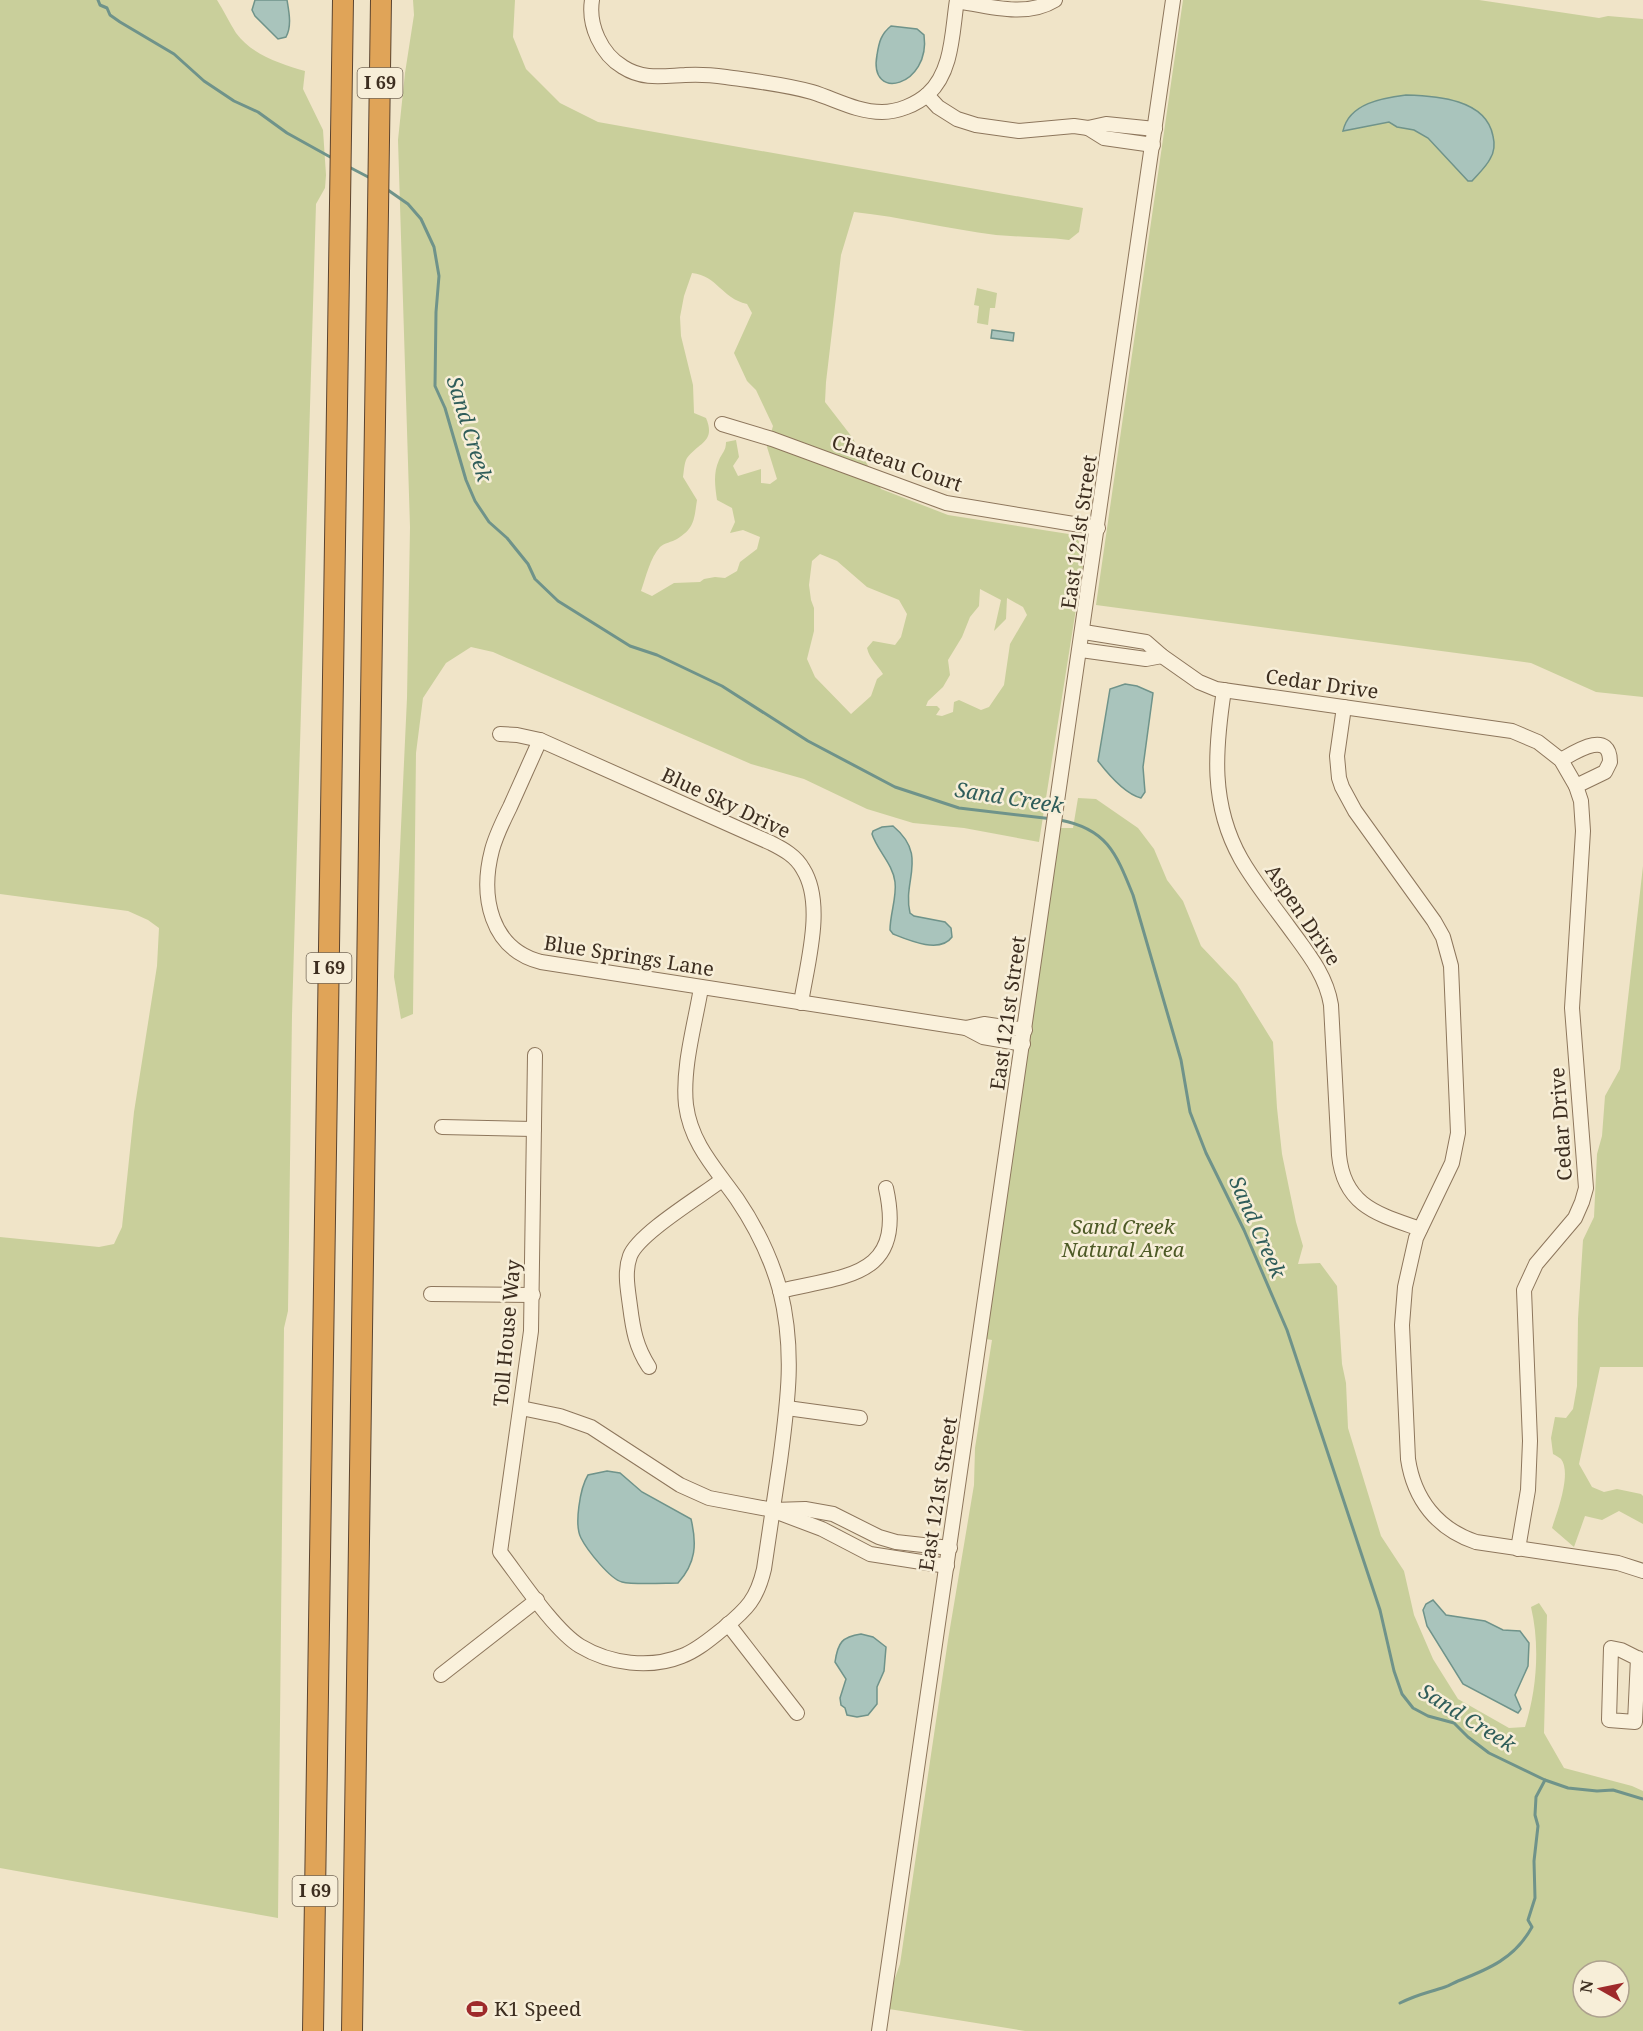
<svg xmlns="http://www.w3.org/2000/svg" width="1643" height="2031" viewBox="0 0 1643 2031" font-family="'Noto Serif',serif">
<rect width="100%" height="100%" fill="#f0e4c8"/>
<g fill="#c9cf9b" fill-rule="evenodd">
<path d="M0,0H217C224,11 229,22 236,33C252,55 281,64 305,71L303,89L323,130L326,175L325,188L316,204L292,1015L288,1311L284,1328L278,1918L0,1868V1237L99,1247L114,1244L122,1227L134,1112L157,966L159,928L148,920L128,911L0,894Z"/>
<path d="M413,0H515L513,37L526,69L560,103L598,122L1083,208L1079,232L1069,240C1045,237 1020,237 996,235C948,229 902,217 854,212L841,255L826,382L825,402L852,437L881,489L948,515L1075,535L1085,552L1039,842L964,828L913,823L867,809L804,779L751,764L493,652L471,647L446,663L423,698L416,753L413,1014L401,1019L394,977L407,698L410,527L398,140L405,73L414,15ZM692,273C718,276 721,298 747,304L752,313L734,353L747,381L756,390L773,426L767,447L777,479L770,484L761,483V469L738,476L733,466L739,457L736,440L726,442C726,451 722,453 719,460C713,473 715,486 717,500L732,508L735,522L730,533L743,530L760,537L757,549L740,562L737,571L725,578L715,577L704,579L700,582L674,583L652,596L641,591C646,577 650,558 660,547C664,543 672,542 677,539C695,528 694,519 697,500L683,477C684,471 684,463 687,458C699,442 716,442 706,418L694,413L693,385L681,336L680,317L684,296ZM820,554L837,561L867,587L899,600L907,614L901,637L895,645L873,641L867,648C870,660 877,664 883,674L877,679L871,696L851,714L815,677L807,659L814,631V608L811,600L809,585L812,561ZM980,589L1001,600L994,631L1006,619L1007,598L1023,607L1027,615L1010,644L1004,685L989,707L981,710L959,700L954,702L953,712L942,716L936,715L940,709L937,706H926L928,701L943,687L950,675L948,660L962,637L970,617L979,606Z"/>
<path d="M1183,0H1479L1599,18L1608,16L1643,19V697L1596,692L1531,663L1096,605Z"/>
<path d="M977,288L997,293L995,308H990L988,325L977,323L979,306L974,305Z"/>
<path d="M1078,798L1096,799L1138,828L1154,849L1167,880L1183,901L1201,946L1237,984L1273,1042L1277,1108L1282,1154L1296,1222L1303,1246L1298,1264L1320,1263L1337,1286L1342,1364L1346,1383L1348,1428L1381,1536L1404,1571L1414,1615L1433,1659L1458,1699L1509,1728L1525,1727C1537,1689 1540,1645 1531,1607L1539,1603L1547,1615L1544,1733L1564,1768L1632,1786L1643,1791V2031H1025L889,2009V1995L900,1964L948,1640L974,1485L975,1448L992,1340L986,1339L1060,828H1073ZM1583,1971H1619V2007H1583Z"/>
<path d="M1643,866V1367H1600L1579,1464L1592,1487L1604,1492L1617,1489L1641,1494L1643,1496V1524L1619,1511L1602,1520L1585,1516L1574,1547L1552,1528C1557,1513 1572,1473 1561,1459C1560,1458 1555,1455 1553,1454L1551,1438L1555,1417L1566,1418L1573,1409L1577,1386L1578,1319L1583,1240L1594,1217L1597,1154L1602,1136L1605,1096L1620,1069Z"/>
</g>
<g fill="#a9c4bc" stroke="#6f938a" stroke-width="1.5">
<path d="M255,0H287C289,12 292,26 286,37L278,39L255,16L252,10Z"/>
<path d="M891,26L917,29L924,35C931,86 868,103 877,55C879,42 881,34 891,26Z"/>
<path d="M1406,95C1437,96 1486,99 1493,136C1495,144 1495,151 1490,159C1486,167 1478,174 1472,181H1468L1428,138L1414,130L1397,127L1389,122L1343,131C1349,103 1383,98 1406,95Z"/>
<path d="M992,330L1014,333L1013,341L991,338Z"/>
<path d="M1125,684L1137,686L1153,693L1143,767L1145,792L1141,798C1125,794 1108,774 1098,761L1110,689Z"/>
<path d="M893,826C929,856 902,880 910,913L914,916L945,922L951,928L952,937C940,954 908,940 893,934L890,930C890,914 897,897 895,882C893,864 877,850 872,834L873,831L882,827Z"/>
<path d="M607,1471L620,1473L642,1492L691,1519C697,1544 696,1563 678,1583C666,1583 633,1585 622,1582C610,1579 587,1550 581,1538C574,1525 580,1488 588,1475Z"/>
<path d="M1433,1600L1446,1615L1485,1621L1503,1630L1520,1631L1529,1643L1528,1666L1515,1695L1521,1709L1518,1713L1463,1684L1427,1626L1423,1610L1426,1604Z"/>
<path d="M861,1634L873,1637L886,1647L884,1671L877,1687V1704L868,1715L857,1717L847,1715L845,1708L841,1705L840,1698L846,1679L835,1662C838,1642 842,1637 861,1634Z"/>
</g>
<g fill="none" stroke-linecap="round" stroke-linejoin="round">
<g stroke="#6f938a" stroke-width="3">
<path d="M98,0L100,5L107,8L110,15L120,22L174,54L204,81L234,101L258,112L287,133L332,158"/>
<path d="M349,167L372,179"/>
<path d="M385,188L408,204L421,219L434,247L439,276L436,312L435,386L445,408L466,480L475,501L489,522L507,538L528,564L535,579L558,601L630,646L657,655L722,686L808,741L895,787L959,808L1053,819"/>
<path d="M1060,820C1107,829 1116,853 1133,895L1181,1060L1190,1112L1206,1153L1244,1230L1287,1330L1380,1610L1394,1671L1402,1694L1413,1708L1428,1716L1454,1723L1468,1737L1489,1753L1545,1780L1568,1788L1597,1791L1613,1790L1643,1799"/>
<path d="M1400,2003C1418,1994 1427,1993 1445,1987C1449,1986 1453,1983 1458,1981C1489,1969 1515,1958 1532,1927L1528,1920L1535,1898L1534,1861L1538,1826L1535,1815L1536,1797L1545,1780"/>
</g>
<g stroke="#8d765c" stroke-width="16">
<g id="minor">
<path d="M592,0C588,25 601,54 623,67C643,80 663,76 685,75C699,74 712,75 726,77C754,81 784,84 812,92C835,99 857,112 882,112C897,112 916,105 928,94C953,71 952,31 957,0"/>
<path d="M957,1C988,6 1026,18 1055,0"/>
<path d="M927,95L938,107L957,119L976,125L1019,131L1074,126L1088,128L1106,124L1155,129"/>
<path d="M1088,128L1104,138L1153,145"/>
<path d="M722,424L772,439L946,503L1098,528"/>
<path d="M1084,632L1146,642L1162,656L1199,682L1216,689L1512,731L1538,742L1561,760L1576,786L1581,801L1583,831L1572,1008L1586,1188L1582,1202L1575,1218L1536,1264L1524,1290L1530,1441L1528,1490L1518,1549"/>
<path d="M1081,650L1146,659L1162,656"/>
<path d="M1224,690C1215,749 1210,804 1241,859C1254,882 1272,904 1288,926C1306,951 1326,974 1331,1005L1339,1155C1344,1206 1378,1214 1420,1229"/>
<path d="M1344,707L1337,756L1339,778L1342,787L1355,811L1434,921L1443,937L1451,966L1458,1133L1452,1163L1416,1238L1405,1287L1402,1325L1408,1459C1414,1499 1437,1529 1476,1542L1618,1563L1643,1571"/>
<path d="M500,734L517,735L540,740L771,843C783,849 796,856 803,869C825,904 807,964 801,1003"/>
<path d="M540,740C530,762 520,785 510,807C503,821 496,835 492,850C480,896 490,949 541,962L966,1028L984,1024L1025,1030"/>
<path d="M1561,760C1575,752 1610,729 1610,762L1605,772L1576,786"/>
<path d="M966,1028L983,1037L1023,1044"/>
<path d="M535,1055L531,1331L500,1552C520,1578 554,1630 580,1646C610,1664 650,1669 682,1656C698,1650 711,1638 724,1628C747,1609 757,1599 764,1569C769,1533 775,1497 780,1461C788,1401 795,1350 780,1290C771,1258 756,1227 737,1199C716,1169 691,1144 686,1105C682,1068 695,1024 701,988"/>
<path d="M442,1127L534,1129"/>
<path d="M780,1291C846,1275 906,1278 886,1188"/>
<path d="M431,1294L533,1295"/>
<path d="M649,1367C636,1347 633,1330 630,1306C628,1290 624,1272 630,1256C638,1234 701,1196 722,1180"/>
<path d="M521,1408L560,1416L591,1427L680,1485L709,1498L773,1510L805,1509L833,1514L879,1537L896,1542L950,1548"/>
<path d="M787,1408L860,1418"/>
<path d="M777,1512L822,1529L870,1554L947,1566"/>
<path d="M728,1624L797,1713"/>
<path d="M1638,1658L1635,1722L1609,1720L1611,1648L1621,1650L1643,1661"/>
<path d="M441,1675L537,1600"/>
<path d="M879,2031C975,1354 1080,678 1173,0"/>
</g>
</g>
<g stroke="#5b4430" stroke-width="22">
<g id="highway">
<path d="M313,2031L343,0"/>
<path d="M352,2031L381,0"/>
</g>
</g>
<use href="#minor" stroke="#faf1dc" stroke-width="14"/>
<use href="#highway" stroke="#e0a458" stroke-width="20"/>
</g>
<defs>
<g id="stadium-bare" transform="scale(1.62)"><path d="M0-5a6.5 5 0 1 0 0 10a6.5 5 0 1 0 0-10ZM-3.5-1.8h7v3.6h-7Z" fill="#9e2a2b" stroke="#f7eed8" stroke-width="2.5" paint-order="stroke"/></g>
</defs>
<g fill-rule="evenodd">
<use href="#stadium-bare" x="477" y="2009"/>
</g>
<g text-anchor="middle" stroke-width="5" stroke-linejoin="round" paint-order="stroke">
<g fill="#f7eed8" stroke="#756857" stroke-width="1.5">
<rect x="357.5" y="68" width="45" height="30" rx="4.5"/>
<rect x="306.5" y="953" width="45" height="30" rx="4.5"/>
<rect x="292.5" y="1876" width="45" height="30" rx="4.5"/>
</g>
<g font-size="18" font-weight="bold" fill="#3d2e20">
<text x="380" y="89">I 69</text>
<text x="329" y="974">I 69</text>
<text x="315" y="1897">I 69</text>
</g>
<g font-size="20" fill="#3d2e20" stroke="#f7eed8">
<text transform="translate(897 463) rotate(19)" y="7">Chateau Court</text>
<text transform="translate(1079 532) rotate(-82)" y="7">East 121st Street</text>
<text transform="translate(1322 684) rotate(8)" y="7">Cedar Drive</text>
<text transform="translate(726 803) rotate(25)" y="7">Blue Sky Drive</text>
<text transform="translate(1303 915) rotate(56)" y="7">Aspen Drive</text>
<text transform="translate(629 956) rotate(9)" y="7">Blue Springs Lane</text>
<text transform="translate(1008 1013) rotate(-82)" y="7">East 121st Street</text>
<text transform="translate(1561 1124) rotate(-94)" y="7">Cedar Drive</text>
<text transform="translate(507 1333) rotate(-85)" y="7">Toll House Way</text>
<text transform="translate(938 1494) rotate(-81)" y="7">East 121st Street</text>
</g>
<g font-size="20" font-style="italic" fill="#4d5a26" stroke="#f7eed8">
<text x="1123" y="1234">Sand Creek<tspan x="1123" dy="23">Natural Area</tspan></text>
</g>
<g font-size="20" fill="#3d2e20" stroke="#f7eed8" text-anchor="start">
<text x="494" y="2016">K1 Speed</text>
</g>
<g font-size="21" font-style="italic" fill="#2f5d5a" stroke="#f7eed8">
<text transform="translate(469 429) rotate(73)" y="7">Sand Creek</text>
<text transform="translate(1009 798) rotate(9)" y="7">Sand Creek</text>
<text transform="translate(1257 1227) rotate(66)" y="7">Sand Creek</text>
<text transform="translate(1467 1718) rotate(32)" y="7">Sand Creek</text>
</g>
</g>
<g transform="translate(1601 1989) rotate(279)"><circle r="28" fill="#f7eed8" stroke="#ada18e" stroke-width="1.5"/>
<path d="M0-4.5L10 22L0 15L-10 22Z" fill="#9e2a2b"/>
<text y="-9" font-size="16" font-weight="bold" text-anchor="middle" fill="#3d2e20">N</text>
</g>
</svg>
